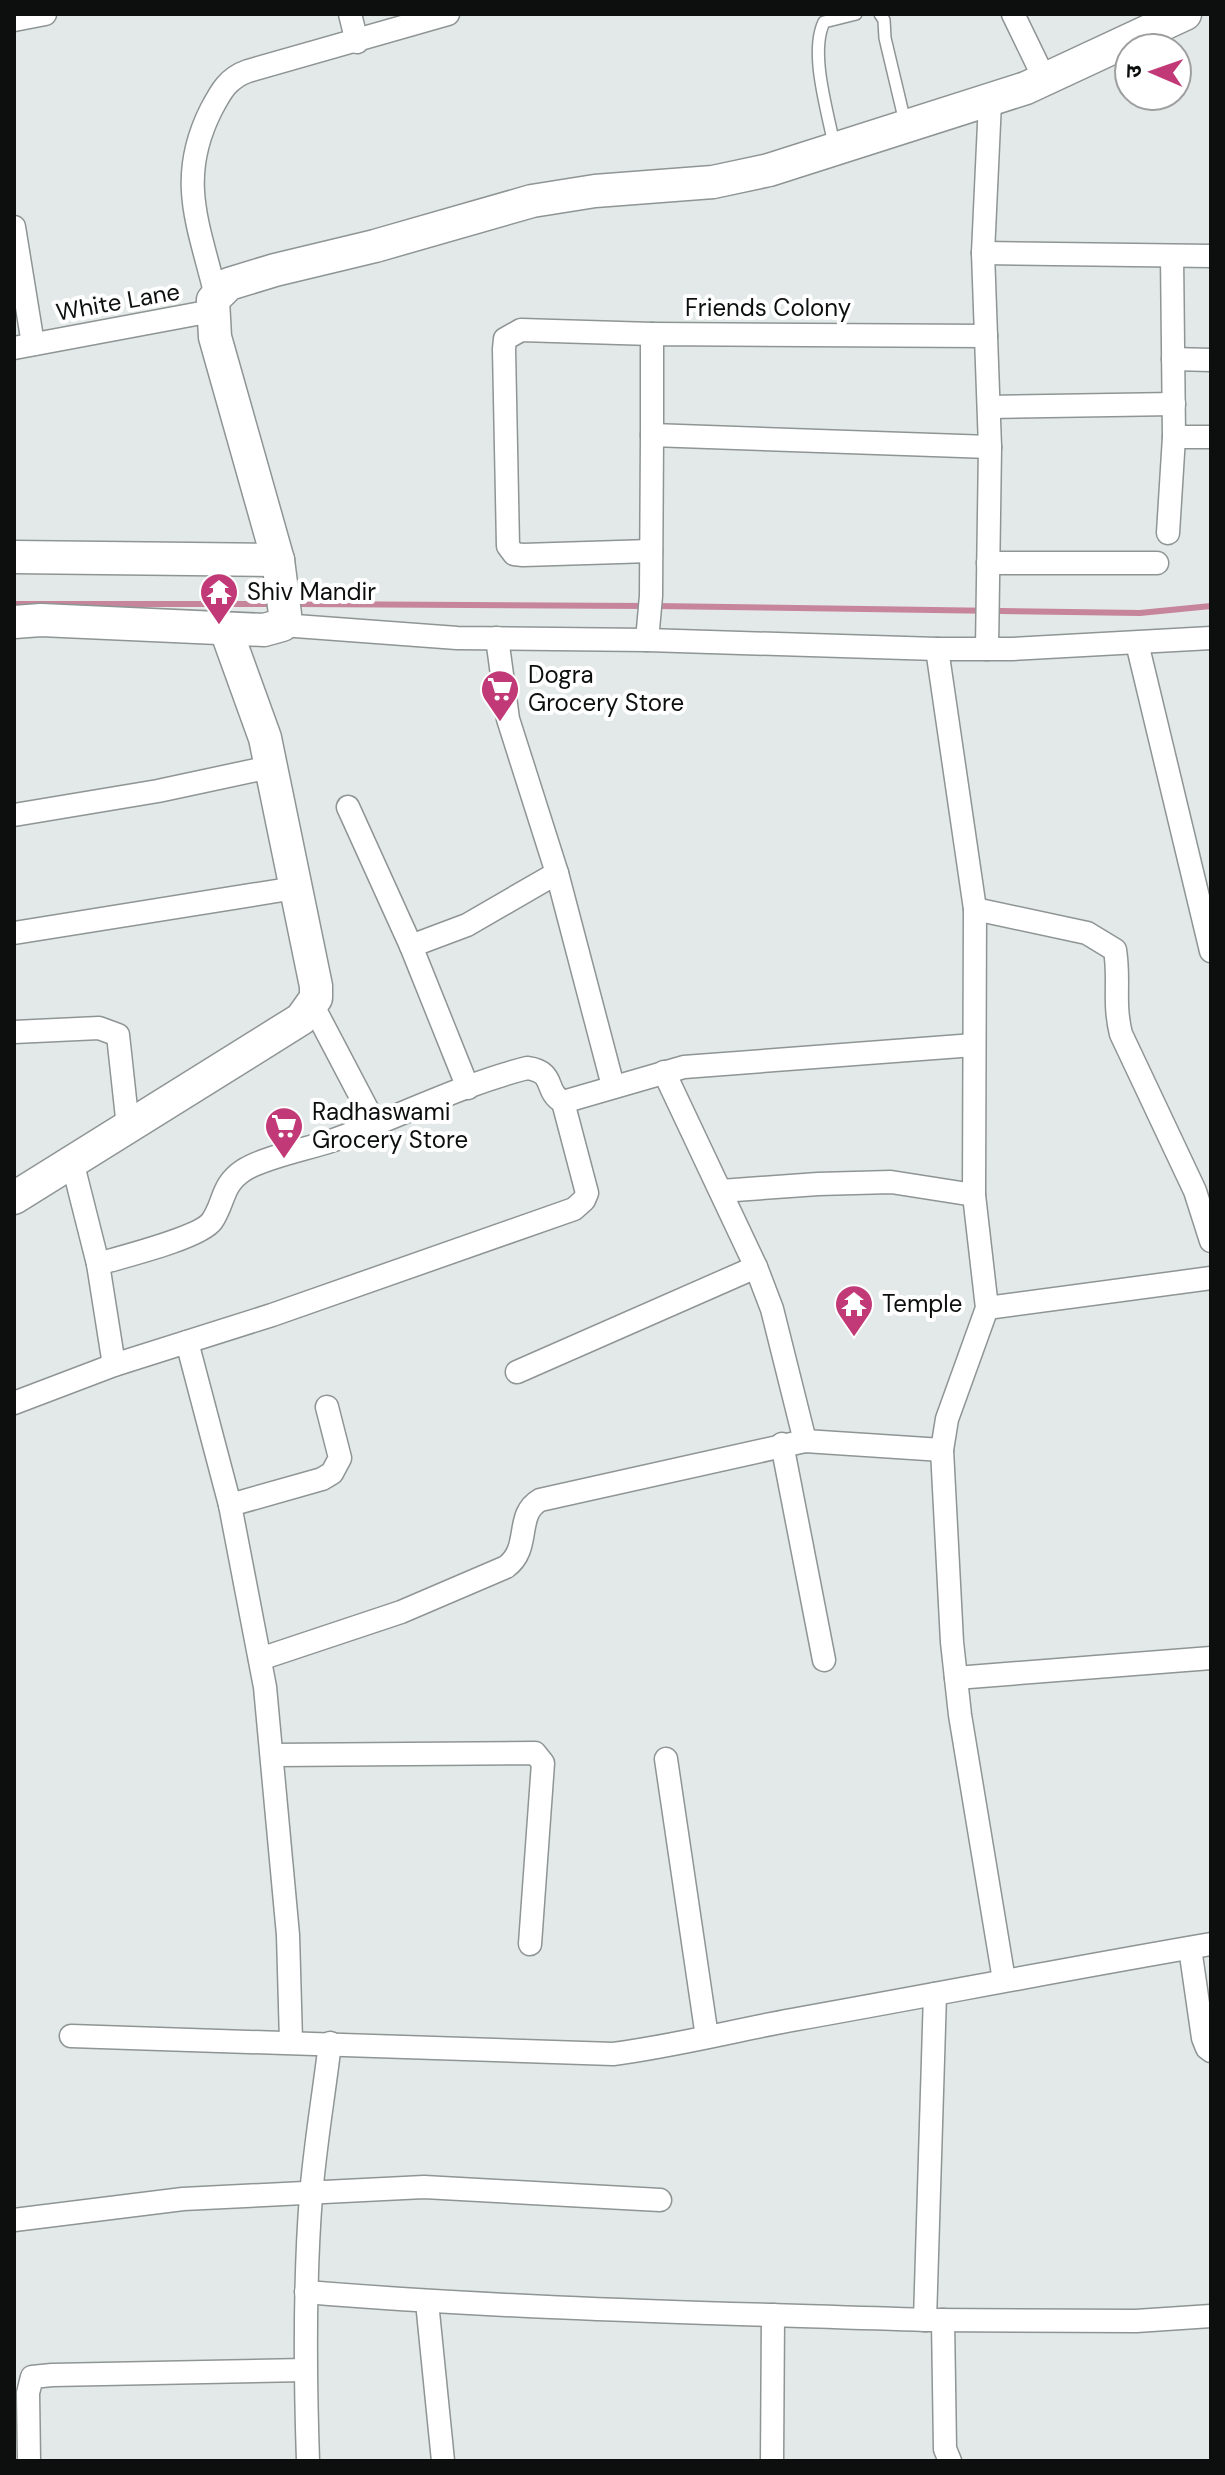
<svg xmlns="http://www.w3.org/2000/svg" width="1225" height="2475" viewBox="0 0 1225 2475" font-family="'DM Sans','Noto Sans Devanagari',sans-serif">
<rect width="100%" height="100%" fill="#e2e9e8"/>
<g fill="none" stroke-linecap="round" stroke-linejoin="round">
<g stroke="#c7859c" stroke-width="6">
<path d="M14,604H276"/>
<path d="M295,604L644,606"/>
<path d="M655,606L1140,613L1211,606"/>
</g>
<g stroke="#8e9594" stroke-width="14">
<g id="lane">
<path d="M880,14L884,20L885,38L905,122"/>
<path d="M834,145C828,112 809,53 824,22L856,14"/>
</g>
</g>
<g stroke="#8e9594" stroke-width="25">
<g id="street">
<path d="M350,14L357,42"/>
<path d="M1013,14L1045,80"/>
<path d="M14,20L45,14"/>
<path d="M14,227L33,344"/>
<path d="M983,253L1211,256"/>
<path d="M216,296C199,225 176,180 211,110C221,91 228,78 248,71L448,14"/>
<path d="M14,348L212,311"/>
<path d="M1173,359L1211,360"/>
<path d="M989,407L1174,404"/>
<path d="M652,435V334L986,336"/>
<path d="M1174,437H1211"/>
<path d="M1168,533L1174,437L1172,256"/>
<path d="M651,551L523,555L514,554L508,546L504,349L505,339L521,330L652,334"/>
<path d="M988,563H1157"/>
<path d="M282,625L457,638L647,640L937,649H1012L1211,638"/>
<path d="M497,638L508,719L557,873L613,1086"/>
<path d="M647,640L651,596L652,435L990,447"/>
<path d="M1137,643L1211,951"/>
<path d="M937,649L975,909L974,1195L987,1308L947,1419L942,1450L952,1642L960,1715L1004,1980"/>
<path d="M987,649L990,447L983,253L990,102"/>
<path d="M348,807L411,946L468,1088"/>
<path d="M14,815L158,791L270,767"/>
<path d="M975,909L1087,933L1115,950C1120,980 1113,1002 1121,1034L1195,1191L1211,1241"/>
<path d="M14,933L295,888"/>
<path d="M411,946L467,925L557,873"/>
<path d="M312,1004L375,1124"/>
<path d="M14,1032L99,1028L118,1035L128,1127"/>
<path d="M72,1161L98,1264L114,1365"/>
<path d="M721,1191L818,1184L891,1182L974,1195"/>
<path d="M98,1264C121,1257 200,1238 212,1221C225,1202 221,1185 244,1170C265,1157 307,1149 331,1141C397,1118 460,1085 527,1068C557,1072 543,1091 563,1102L684,1067L974,1045"/>
<path d="M756,1267L772,1309L805,1441"/>
<path d="M987,1308L1211,1278"/>
<path d="M187,1342L230,1505L265,1687L288,1935L291,2041"/>
<path d="M517,1372L756,1267L664,1072"/>
<path d="M14,1403L114,1365L272,1315L574,1209L584,1200L587,1193L563,1102"/>
<path d="M782,1444L824,1660"/>
<path d="M230,1505L322,1479L332,1473L340,1458L327,1407"/>
<path d="M260,1659L401,1612L506,1567C532,1548 514,1515 540,1500L805,1441L942,1450"/>
<path d="M956,1678L1211,1658"/>
<path d="M273,1755L535,1753L543,1763L530,1944"/>
<path d="M666,1759L707,2037"/>
<path d="M1190,1948L1203,2038L1207,2048L1211,2051"/>
<path d="M71,2036L613,2054C674,2046 732,2031 792,2020C932,1995 1071,1968 1211,1944"/>
<path d="M14,2220L183,2199L424,2187L660,2200"/>
<path d="M306,2292C512,2309 718,2313 925,2320L935,1994"/>
<path d="M427,2302L443,2461"/>
<path d="M925,2320L1136,2321L1211,2316"/>
<path d="M943,2320L945,2449L950,2461"/>
<path d="M29,2461L28,2393L32,2377L52,2375L305,2370"/>
<path d="M308,2461C305,2373 304,2285 311,2196C315,2145 324,2094 330,2043"/>
<path d="M772,2461L773,2315"/>
</g>
</g>
<g stroke="#8e9594" stroke-width="35">
<g id="secondary">
<path d="M14,557L278,560"/>
<path d="M14,622L41,620L264,630L282,625L285,614L278,560L215,337L213,300L229,284L275,270L375,246L532,201L595,191L713,182L769,170L1026,88L1185,14"/>
<path d="M14,1198L301,1019L316,998V986L265,738L226,630"/>
</g>
</g>
<use href="#lane" stroke="#fff" stroke-width="11"/>
<use href="#street" stroke="#fff" stroke-width="22"/>
<use href="#secondary" stroke="#fff" stroke-width="32"/>
</g>
<defs>
<g id="temple-pin" transform="scale(2)"><path d="M0 17L-7.5 6A9.5 9.5 0 1 1 7.5 6Z" fill="#c13976" stroke="#fff"/><path d="M0-6L5-2H3V0L6.5 2.5H4V6H1.5V3h-3V6H-4V2.5H-6.5L-3 0V-2H-5Z" fill="#fff"/></g>
<g id="supermarket-pin" transform="scale(2)"><path d="M0 17L-7.5 6A9.5 9.5 0 1 1 7.5 6Z" fill="#c13976" stroke="#fff"/><path d="M-6-5.5h2.5l.6 2H6L4.5 2H-2.5L-4.4-4H-6ZM-1.5 3.2a1.3 1.3 0 1 0 .1 0ZM3 3.2a1.3 1.3 0 1 0 .1 0Z" fill="#fff"/></g>
</defs>
<g fill-rule="evenodd">
<use href="#temple-pin" x="219" y="592"/>
<use href="#supermarket-pin" x="500" y="689"/>
<use href="#supermarket-pin" x="284" y="1126"/>
<use href="#temple-pin" x="854" y="1304"/>
</g>
<g text-anchor="middle" stroke-width="8" stroke-linejoin="round" paint-order="stroke">
<g font-size="24" fill="#0d0f0f" stroke="#fff">
<text transform="translate(118 302) rotate(-10)" y="8">White Lane</text>
<text x="768" y="316">Friends Colony</text>
</g>
<g font-size="24" fill="#0d0f0f" stroke="#fff" text-anchor="start">
<text x="247" y="600">Shiv Mandir</text>
<text x="528" y="683">Dogra<tspan x="528" dy="28">Grocery Store</tspan></text>
<text x="312" y="1120">Radhaswami<tspan x="312" dy="28">Grocery Store</tspan></text>
<text x="882" y="1312">Temple</text>
</g>
</g>
<rect width="1225" height="2475" fill="none" stroke="#0d0f0f" stroke-width="32"/>
<g transform="translate(1153 72) rotate(272)"><circle r="38" fill="#ffffff" stroke="#9e9f9f" stroke-width="2"/>
<path d="M0-6L14 30L0 20L-14 30Z" fill="#c13976"/>
<text y="-12" font-size="22" font-weight="bold" text-anchor="middle" fill="#0d0f0f">उ</text>
</g>
</svg>
